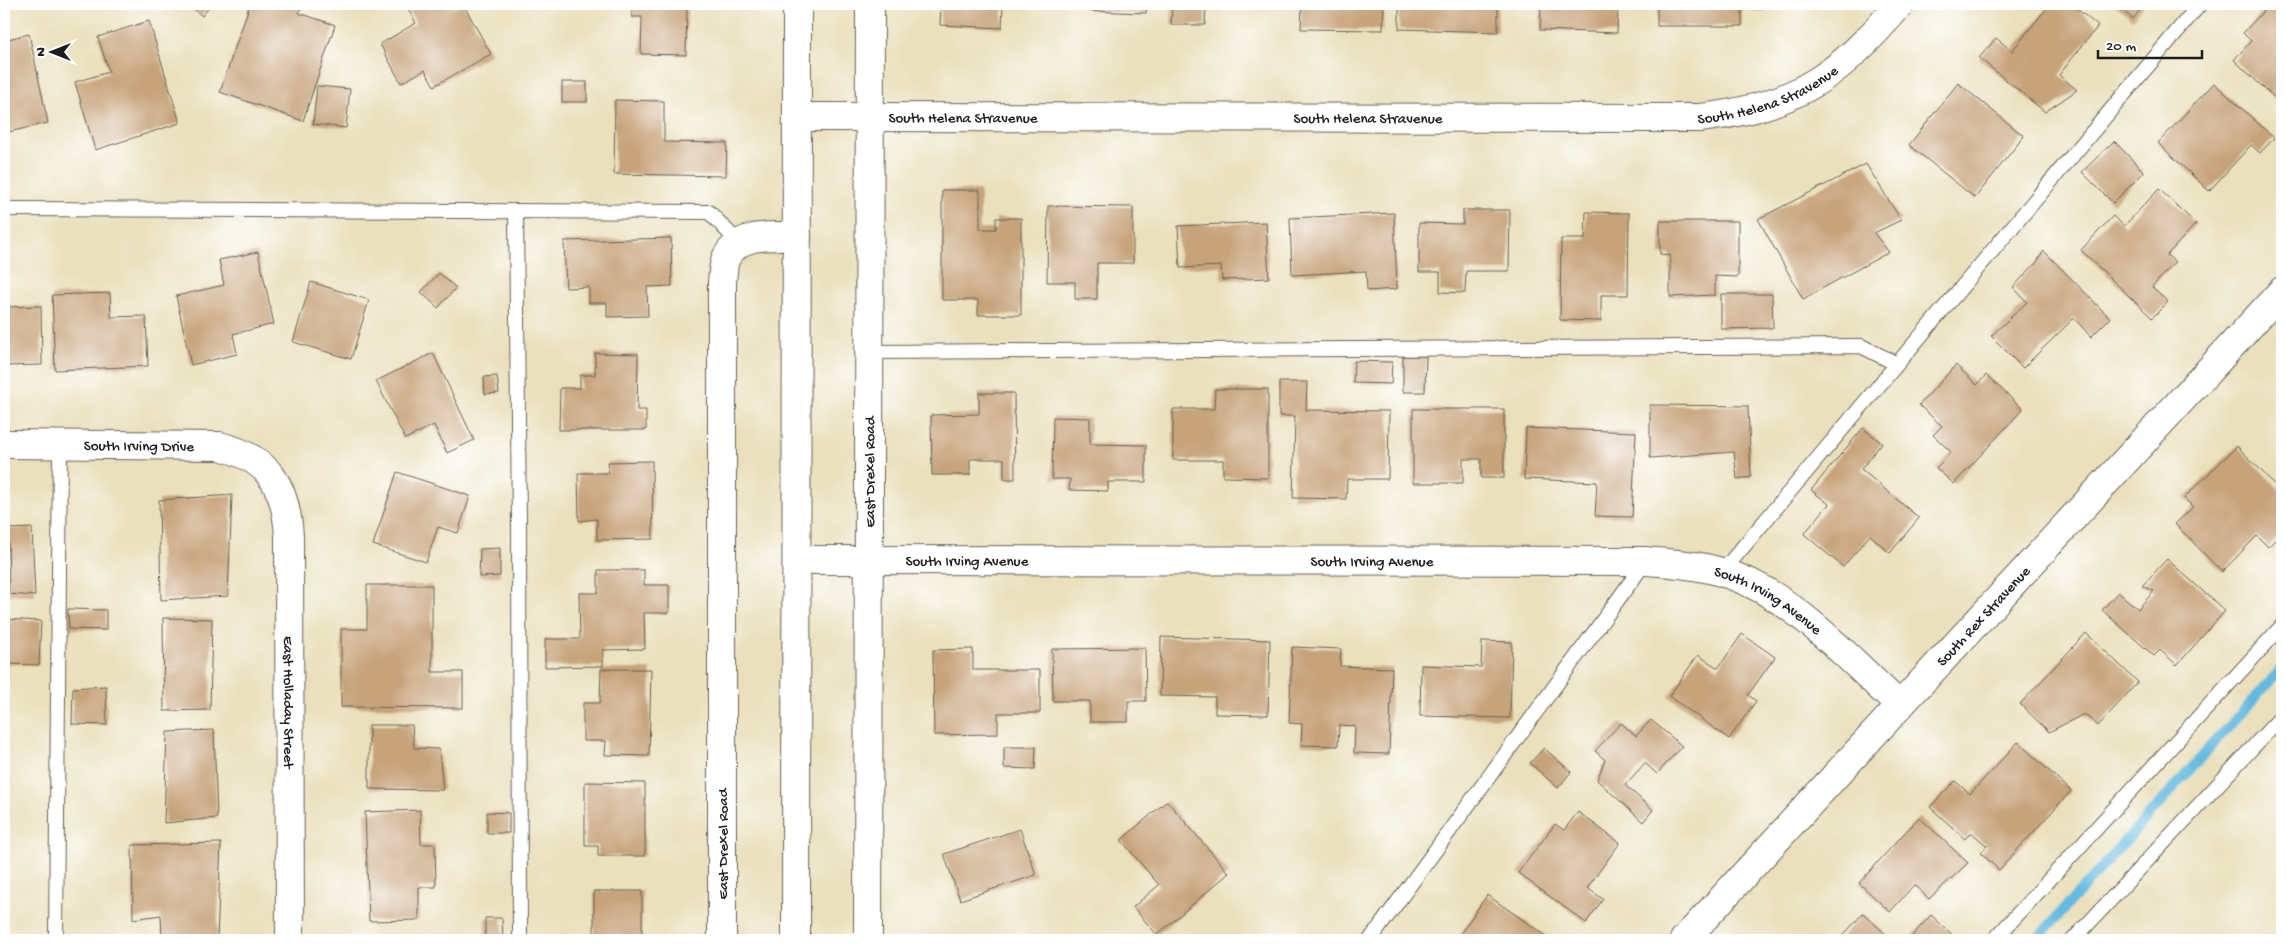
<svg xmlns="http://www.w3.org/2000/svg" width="2286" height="944" viewBox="0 0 2286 944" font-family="'Gochi Hand',sans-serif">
<rect width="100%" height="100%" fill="#fff"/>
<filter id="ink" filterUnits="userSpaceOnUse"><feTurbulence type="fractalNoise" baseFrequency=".02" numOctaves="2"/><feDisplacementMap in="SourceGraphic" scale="10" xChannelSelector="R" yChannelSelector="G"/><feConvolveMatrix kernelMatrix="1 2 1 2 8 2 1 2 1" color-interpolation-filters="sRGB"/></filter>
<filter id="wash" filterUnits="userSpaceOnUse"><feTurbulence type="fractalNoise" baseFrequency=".0096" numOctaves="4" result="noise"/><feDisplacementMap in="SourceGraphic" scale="20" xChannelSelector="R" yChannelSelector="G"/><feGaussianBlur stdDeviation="1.12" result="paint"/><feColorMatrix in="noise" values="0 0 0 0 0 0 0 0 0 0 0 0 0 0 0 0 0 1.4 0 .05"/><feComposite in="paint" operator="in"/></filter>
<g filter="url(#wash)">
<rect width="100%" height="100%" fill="#eae0bc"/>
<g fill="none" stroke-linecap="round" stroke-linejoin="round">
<path stroke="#64b9e0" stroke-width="10" d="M2036,940L2282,668"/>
</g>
<g id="blocks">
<g fill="#c7a37a">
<path d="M188,4H212L202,16Z"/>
<path d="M250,4H302L299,13L335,25L303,121L220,92Z"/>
<path d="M405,4H451L453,8L463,4L491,54L434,86L425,70L401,83L380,44L416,23Z"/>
<path d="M632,4H687L686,55L641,54L642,17H632Z"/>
<path d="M941,4H1003L1002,28L940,25Z"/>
<path d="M1088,4H1147L1146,13L1088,11Z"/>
<path d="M1172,4H1206L1205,25H1171Z"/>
<path d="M1302,4H1384L1383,30L1301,29Z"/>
<path d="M1399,4H1498V32L1399,29Z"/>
<path d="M1541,4H1618L1617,33L1540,30Z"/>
<path d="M1657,4H1761V9H1742V26H1657Z"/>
<path d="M2050,4H2071L2098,26L2059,75L2077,90L2045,112L1979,58L1996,38L2012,51Z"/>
<path d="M2114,4H2145L2133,19Z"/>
<path d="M2270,4H2276L2282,10V105L2234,60L2251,41L2243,33Z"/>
<path d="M149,21L180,123L95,150L75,82L109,72L98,37Z"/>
<path d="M29,34L48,123L4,133V40Z"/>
<rect x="562" y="82" width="25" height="20"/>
<path d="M1958,83L2024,136L1975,198L1909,145Z"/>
<path d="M2214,83L2274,138L2260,153L2251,145L2209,191L2158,143Z"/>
<path d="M317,86L350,89L346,128L313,124Z"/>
<path d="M615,100L664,101V142L727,143L726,176L614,174Z"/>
<path d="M2114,141L2144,172L2113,203L2082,172Z"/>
<path d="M1866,164L1901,220L1874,233L1889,252L1803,299L1758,219Z"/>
<path d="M2159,189L2196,224L2167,255L2175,262L2152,287L2168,302L2152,318L2081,250L2113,216L2124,226Z"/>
<path d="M942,190H980V229H996V218H1021V315H978V300H942Z"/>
<path d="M1048,206L1133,207V263H1097V299H1075V282H1047Z"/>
<path d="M1463,210H1510L1509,271H1466L1465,293L1440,292V272H1419V223L1463,224Z"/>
<path d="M1586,212L1629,213L1628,295H1601V321L1560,320L1561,239H1585Z"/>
<path d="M1394,213L1397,289L1367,291L1366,271L1292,275L1290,218Z"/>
<path d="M1660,221H1738V277L1715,276V295L1670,297V255L1660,254Z"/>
<path d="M1266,222L1269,278L1222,280L1221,266L1180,268L1178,226Z"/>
<path d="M671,238L672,286L647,287L648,316L607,317V303H589V287L566,288L564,241Z"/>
<path d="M2044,251L2110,318L2091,337L2074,318L2023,368L1991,336L2027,302L2013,287L2037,262Z"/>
<path d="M258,252L274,324L233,334L237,354L191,365L176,296L224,285L219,260Z"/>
<path d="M439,273L456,288L438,308L421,292Z"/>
<path d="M311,282L369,300L351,359L293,342Z"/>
<path d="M110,293L111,317L146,316L148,366L55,370L52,295Z"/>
<path d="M1721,294H1772L1773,328L1721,329Z"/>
<path d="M41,306L42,365L4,366V307Z"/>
<path d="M433,353L474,440L447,453L434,425L405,439L376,381Z"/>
<path d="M595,353L638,354L637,410H646V430H559L560,388H580V375H595Z"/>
<path d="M1403,356H1426L1425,392H1403Z"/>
<path d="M1354,361L1392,362L1391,384L1353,383Z"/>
<path d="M1956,365L1977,385L1986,375L2023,409L1954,484L1936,468L1951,452L1933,435L1942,426L1919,405Z"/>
<path d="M497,376L499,393L485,394L484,377Z"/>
<path d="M1279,382H1307L1306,410L1389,411L1388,479H1347L1346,499L1293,498L1295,416H1279Z"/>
<path d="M1215,389H1268V478L1223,477V460H1173V409H1214Z"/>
<path d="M979,393H1014L1015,479H1004V459H970V475H932L931,415L979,414Z"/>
<path d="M1650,405L1748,406L1751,477L1737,479L1734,452L1650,458Z"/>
<path d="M1413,409H1504V478H1481V459H1463V483H1413Z"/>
<path d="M1053,417L1090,418V444L1146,445V482H1108V491L1069,490L1070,479H1052Z"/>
<path d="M1526,428L1636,432L1632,517L1595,516L1597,482L1524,479Z"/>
<path d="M1863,428L1882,443L1861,469L1919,518L1890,553L1870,535L1843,567L1804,534L1829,504L1811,490Z"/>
<path d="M2237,446L2282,492V533L2268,547L2257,536L2222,572L2175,524L2193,507L2184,498Z"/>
<path d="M652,461L653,539L597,540V519L579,521L578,473H609L608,462Z"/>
<path d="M397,472L470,496L458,533L438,527L426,562L373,545Z"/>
<path d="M232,495L228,596L161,600L159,500Z"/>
<path d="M32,528L35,596L9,594L8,529Z"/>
<path d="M500,548V576L479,577L480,549Z"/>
<path d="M2167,559L2225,611L2177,665L2160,650L2154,656L2102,610L2118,592L2138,609L2154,591L2142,586Z"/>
<path d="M598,570H644V585H669V613H644L645,649L603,650V666L545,667V639H580L579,593H598Z"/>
<path d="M367,585H432V672H463V708L341,707V629H367Z"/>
<path d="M68,609L106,610V630L69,629Z"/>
<path d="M163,618L212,619L210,710L164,711Z"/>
<path d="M4,619L41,621L39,665L5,664Z"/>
<path d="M2086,633L2138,682L2098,726L2084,714L2049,732L2020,704Z"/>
<path d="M1742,634L1775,657L1748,695L1756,701L1729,739L1669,696L1698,655L1718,668Z"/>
<path d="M1161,637L1270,640L1268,715L1215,714V697L1160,696Z"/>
<path d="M1482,641L1512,642L1510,718L1420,716L1421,665L1481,667Z"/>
<path d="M1292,647L1341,649L1340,666L1392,668L1389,754L1354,753L1355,726L1339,725L1338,746L1301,745L1302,724L1289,723Z"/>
<path d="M1145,648L1146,701H1128V722H1090V701H1053L1052,649Z"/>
<path d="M973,649V670H1040V713H998V734L934,735L933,650Z"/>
<path d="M601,669H651L649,756L605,755L606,741H583V703H600Z"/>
<path d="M106,686L107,725L72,724L73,688Z"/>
<path d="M1651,720L1682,746L1657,774L1645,763L1625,785L1653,810L1643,822L1597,780L1605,760L1595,751L1621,723L1636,736Z"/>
<path d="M369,725H412L414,748L439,749L443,790L369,789Z"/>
<path d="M214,730L217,818L164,823L167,732Z"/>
<path d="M2018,742L2071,791L1999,870L1981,853L1987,846L1971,832L1965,839L1930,807L1955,781L1970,794Z"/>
<path d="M1004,747H1036L1035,769L1004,768Z"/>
<path d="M1544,748L1571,772L1558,788L1530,763Z"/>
<path d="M585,782L645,783V856H598V846H585Z"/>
<path d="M1167,801L1229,873L1157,935L1133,907L1159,885L1121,840Z"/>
<path d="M420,810L421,844H435L436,887H419V920L369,921L365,812Z"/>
<path d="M487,812L509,813V833H487Z"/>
<path d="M1578,812L1620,843L1587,888L1603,899L1586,923L1518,873L1555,824L1564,830Z"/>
<path d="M1919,817L1968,863L1929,899L1914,885L1890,912L1859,883Z"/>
<path d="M1020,829L1036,875L960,900L944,854Z"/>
<path d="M221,843L217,940H162L161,915L133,919L132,845Z"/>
<rect x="594" y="891" width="48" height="49"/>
<path d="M1487,895L1545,935L1541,940H1456Z"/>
<path d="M1863,913L1892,940H1839Z"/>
<path d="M1931,915L1958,940H1916L1912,936Z"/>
<path d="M485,918H502L503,939H485Z"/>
<path d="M1261,937V940H1224V939Z"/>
</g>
</g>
</g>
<g filter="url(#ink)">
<use href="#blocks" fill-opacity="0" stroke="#646154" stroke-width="1"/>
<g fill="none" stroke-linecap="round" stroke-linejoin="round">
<g stroke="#646154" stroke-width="16">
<g id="service">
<path d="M4,209L709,212L738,242"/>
<path d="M516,212L519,523L520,940"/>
<path d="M869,352L1861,346L1897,364"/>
<path d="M1722,572L2200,4"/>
<path d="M56,940L60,445"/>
<path d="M1370,940L1646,561"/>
<path d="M1994,940L2282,626"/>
<path d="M2073,940L2282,716"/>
</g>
</g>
<g stroke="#646154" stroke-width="30">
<g id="minor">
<path id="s1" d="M797,117L1700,118C1796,107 1838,76 1900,4"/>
<path id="s2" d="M4,444L219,446C270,458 286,487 289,536L290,940"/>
<path id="s3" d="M797,560L1646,561C1671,563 1697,565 1721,572C1788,590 1849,659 1899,705"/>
<path d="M722,940V282C723,274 723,264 726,258C740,231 772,237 797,236"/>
<path id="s4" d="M868,940L870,4"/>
<path id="s5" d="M1684,940L2282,291"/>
</g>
</g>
<g stroke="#646154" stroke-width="30">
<path id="tertiary" d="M796,940L797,4"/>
</g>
<use href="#service" stroke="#fff" stroke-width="14"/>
<use href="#minor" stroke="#fff" stroke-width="28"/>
<use href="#tertiary" stroke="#fff" stroke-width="28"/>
</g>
</g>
<g text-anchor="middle" stroke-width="5" stroke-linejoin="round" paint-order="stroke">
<g font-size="15" fill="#1c1c1c" stroke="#fff">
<text dy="5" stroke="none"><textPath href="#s1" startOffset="975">South Helena Stravenue</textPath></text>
<text dy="5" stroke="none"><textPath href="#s1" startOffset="166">South Helena Stravenue</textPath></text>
<text dy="5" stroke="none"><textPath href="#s1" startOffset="571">South Helena Stravenue</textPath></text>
<text dy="5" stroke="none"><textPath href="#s2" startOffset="135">South Irving Drive</textPath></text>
<text dy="5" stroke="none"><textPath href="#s4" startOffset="468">East Drexel Road</textPath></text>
<text dy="5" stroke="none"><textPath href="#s3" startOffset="170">South Irving Avenue</textPath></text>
<text dy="5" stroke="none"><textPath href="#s3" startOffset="575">South Irving Avenue</textPath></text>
<text dy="5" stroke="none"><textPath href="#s3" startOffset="980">South Irving Avenue</textPath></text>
<text dy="5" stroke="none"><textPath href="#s5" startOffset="441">South Rex Stravenue</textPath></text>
<text dy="5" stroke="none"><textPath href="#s2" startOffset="506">East Holladay Street</textPath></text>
<text transform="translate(722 844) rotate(-90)" y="5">East Drexel Road</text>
</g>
</g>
<rect width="2286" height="944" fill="none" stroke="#fff" stroke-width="20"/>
<g transform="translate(52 52) rotate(270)" stroke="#ffffff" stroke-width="4" paint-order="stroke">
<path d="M0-4L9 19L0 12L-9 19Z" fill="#1c1c1c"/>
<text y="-8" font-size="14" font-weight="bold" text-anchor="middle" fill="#1c1c1c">N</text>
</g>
<path d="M2098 50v8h104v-8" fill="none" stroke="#1c1c1c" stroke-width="2.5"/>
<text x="2106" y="50" font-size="15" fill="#1c1c1c" stroke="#ffffff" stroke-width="4" paint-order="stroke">20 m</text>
</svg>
